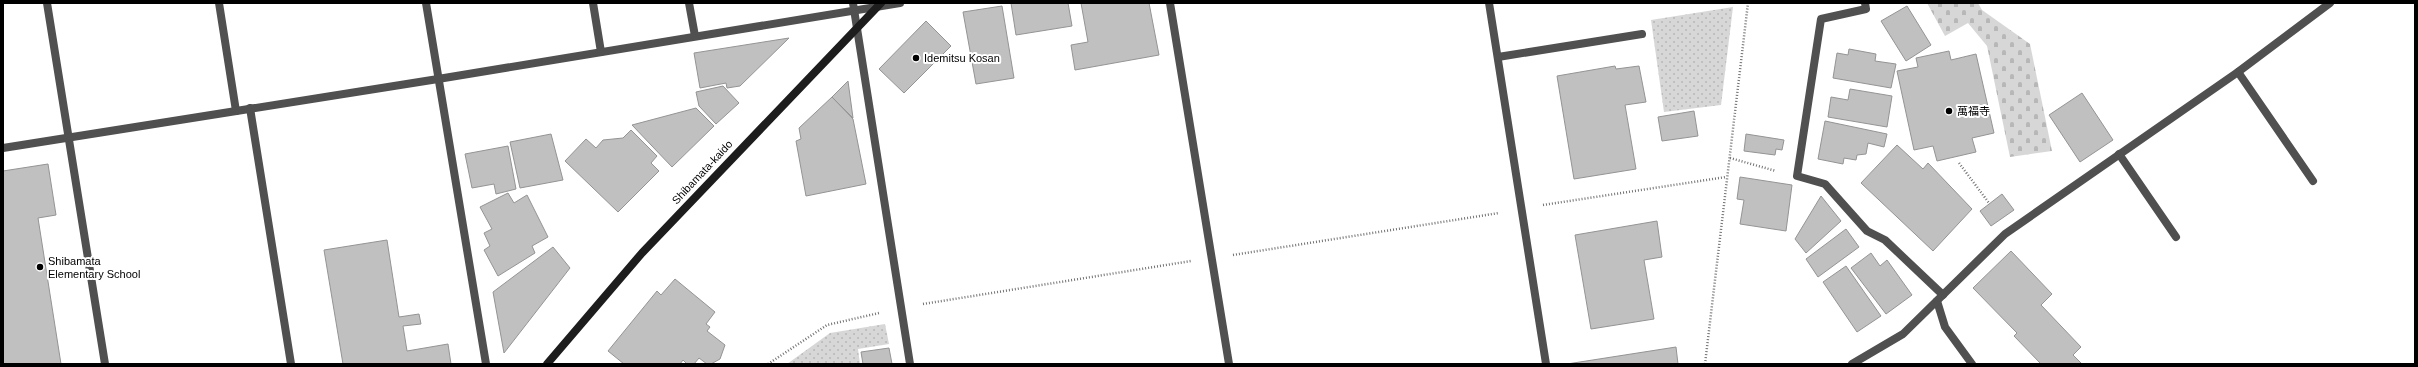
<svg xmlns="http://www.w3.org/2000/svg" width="2418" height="367" viewBox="0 0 2418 367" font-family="Helvetica,'Noto Sans JP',sans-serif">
<defs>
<pattern id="cemetery-stones" width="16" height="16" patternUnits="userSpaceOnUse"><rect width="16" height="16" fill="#d7d7d7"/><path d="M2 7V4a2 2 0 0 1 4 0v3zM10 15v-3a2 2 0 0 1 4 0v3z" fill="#b7b7b7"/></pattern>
<pattern id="park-dots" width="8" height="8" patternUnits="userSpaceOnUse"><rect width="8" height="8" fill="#d7d7d7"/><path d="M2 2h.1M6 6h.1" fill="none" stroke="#b7b7b7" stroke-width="1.8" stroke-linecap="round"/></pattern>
</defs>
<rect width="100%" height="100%" fill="#fff"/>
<path fill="url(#cemetery-stones)" d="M1927,3H1978L1982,10L2030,44L2052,151L2010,157L1987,46L1968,23L1945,36Z"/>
<g fill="url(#park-dots)">
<path d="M1733,7L1721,105L1664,112L1651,20Z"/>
<path d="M885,324L889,344L858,349L860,364H787L830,333Z"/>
</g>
<g fill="#c0c0c0" stroke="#949494">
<path d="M1011,3H1068L1072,26L1016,35Z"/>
<path d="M1081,3H1149L1159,55L1075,70L1071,45L1088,42Z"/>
<path d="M1002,6L1014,78L976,84L963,12Z"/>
<path d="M1907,6L1931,45L1906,61L1881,21Z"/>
<path d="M926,21L951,46L904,93L879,69Z"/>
<path d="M789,38L740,86L727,88L726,83L700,88L694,53Z"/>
<path d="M1849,49L1876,54L1875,61L1896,64L1891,88L1833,78L1837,53L1848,55Z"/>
<path d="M1949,51L1951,60L1976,54L1994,133L1972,138L1976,152L1937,161L1933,146L1914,150L1897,71L1918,67L1916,58Z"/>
<path d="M1615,66L1616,69L1639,66L1646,102L1625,105L1636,169L1574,179L1557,76Z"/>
<path d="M848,81L853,118L832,97Z"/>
<path d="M723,86L739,103L716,124L699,106L696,92Z"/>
<path d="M1850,89L1892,96L1887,127L1828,117L1831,97L1848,100Z"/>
<path d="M2082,93L2113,140L2080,162L2049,115Z"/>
<path d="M832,97L853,119L866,184L806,196L796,141L801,139L799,128Z"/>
<path d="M696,108L714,126L672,167L632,125Z"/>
<path d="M1694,111L1698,136L1662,141L1658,117Z"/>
<path d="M1825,121L1887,134L1884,147L1868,143L1866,154L1857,155L1856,160L1844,158L1843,164L1818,159Z"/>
<path d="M631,130L657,156L651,163L659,171L618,212L565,161L586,139L596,148L603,140L623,138Z"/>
<path d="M551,134L563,180L520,188L510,142Z"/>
<path d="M1746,134L1784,140L1782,150L1776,149L1775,155L1744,151Z"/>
<path d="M1897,145L1923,169L1928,163L1972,209L1933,251L1861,183Z"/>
<path d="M508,146L516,189L496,194L494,184L472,188L465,154Z"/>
<path d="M48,164L56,215L38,218L61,364H3V171Z"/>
<path d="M1740,177L1792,185L1786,231L1740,224L1744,200L1737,199Z"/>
<path d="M508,193L514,203L527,195L548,237L532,246L535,253L498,276L484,250L490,246L484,233L492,229L480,207Z"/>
<path d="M2002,194L2014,210L1991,226L1980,211Z"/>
<path d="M1821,196L1841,221L1806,253L1795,239Z"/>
<path d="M1657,221L1662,257L1644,260L1654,319L1591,329L1575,235Z"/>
<path d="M1846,229L1859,247L1818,277L1806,259Z"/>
<path d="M387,240L399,317L419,314L421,324L403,326L407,351L448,344L451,364H343L324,250Z"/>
<path d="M553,247L570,268L504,353L493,292Z"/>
<path d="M2011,251L2052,294L2041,305L2081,347L2073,355L2082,364H2041L2014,336L2017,333L1973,288Z"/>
<path d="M1871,253L1880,266L1887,260L1912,295L1886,314L1851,268Z"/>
<path d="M1846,266L1881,316L1857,332L1823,282Z"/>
<path d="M675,279L715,312L706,324L710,327L707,331L725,345L720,359L711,364H707L699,358L694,364H687L683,360L680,364H624L608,351L657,291L661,295Z"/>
<path d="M1676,347L1678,364H1567Z"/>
<path d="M889,348L892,364H863L861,352Z"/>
</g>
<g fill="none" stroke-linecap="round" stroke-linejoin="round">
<g stroke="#727272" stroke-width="2.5" stroke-dasharray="1 2" stroke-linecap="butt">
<path d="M1730,158L1776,171"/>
<path d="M1959,163L1989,203"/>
<path d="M1543,205L1726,177"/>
<path d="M1233,255L1499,213"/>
<path d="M923,304L1191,261"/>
<path d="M768,364L827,325L879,313"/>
<path d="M1705,364L1748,3"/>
</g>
<g stroke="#505050" stroke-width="8">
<path d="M219,3L236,111"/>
<path d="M593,3L601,52"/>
<path d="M689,3L695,36"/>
<path d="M1865,3L1866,9L1821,19L1797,176L1825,184L1867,231L1885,240L1943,295"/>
<path d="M1498,57L1642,34"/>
<path d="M2238,72L2313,181"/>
<path d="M250,108L291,364"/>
<path d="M2119,154L2176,237"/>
<path d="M1937,301L1945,327L1972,364"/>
</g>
<g stroke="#505050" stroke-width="8">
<path d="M47,3L105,364"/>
<path d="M426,3L486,364"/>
<path d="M853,3L910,364"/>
<path d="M1170,3L1229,364"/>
<path d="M1489,3L1546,364"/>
<path d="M3,148L438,79L900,3"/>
<path d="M1852,364L1903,334L2005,234L2238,72L2330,3"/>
</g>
<path stroke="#1d1d1d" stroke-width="8" d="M547,364L642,253L881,3"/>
</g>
<g fill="#000" stroke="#fff" stroke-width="1.5">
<circle cx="916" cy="58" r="4"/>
<circle cx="1949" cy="111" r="4"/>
<circle cx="40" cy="267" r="4"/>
</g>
<g text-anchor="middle" stroke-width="4" stroke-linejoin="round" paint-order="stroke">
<g font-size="11" fill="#000" stroke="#fff" text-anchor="start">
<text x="924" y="62">Idemitsu Kosan</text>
<text x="1957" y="115">萬福寺</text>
<text x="48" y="265">Shibamata<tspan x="48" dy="13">Elementary School</tspan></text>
</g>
<g font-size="11" fill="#000" stroke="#fff">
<text transform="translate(702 172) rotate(-47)" y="4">Shibamata-kaido</text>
</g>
</g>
<rect width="2418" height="367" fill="none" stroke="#000000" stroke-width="8"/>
</svg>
